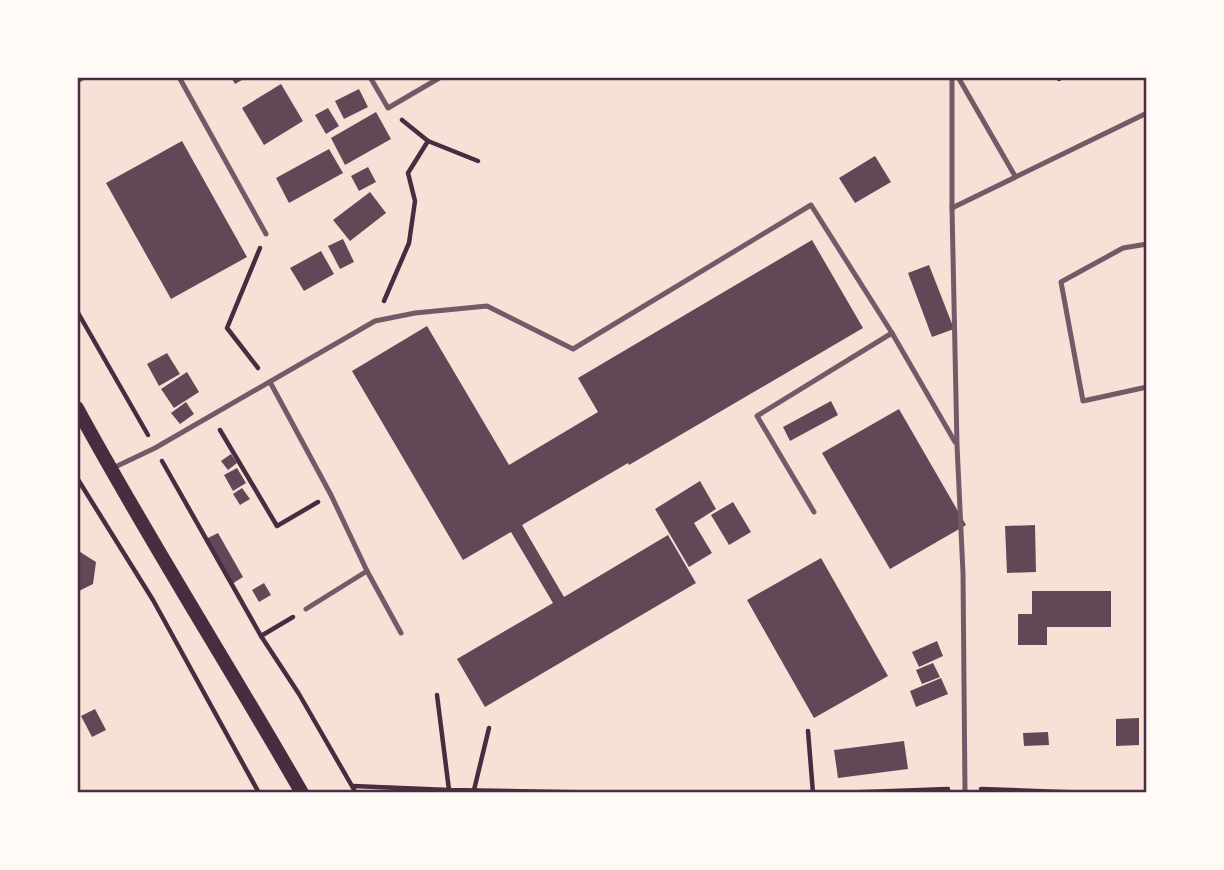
<svg xmlns="http://www.w3.org/2000/svg" width="1224" height="870" viewBox="0 0 1224 870" font-family="'Noto Sans',sans-serif">
<rect width="100%" height="100%" fill="#f7e1d7"/>
<g fill="#644757">
<path d="M231,77H247L235,84Z"/>
<path d="M281,84L303,121L264,145L242,108Z"/>
<path d="M359,89L368,107L344,119L335,101Z"/>
<path d="M328,108L339,126L326,134L315,115Z"/>
<path d="M376,112L391,139L345,165L331,138Z"/>
<path d="M182,141L247,257L171,299L106,183Z"/>
<path d="M329,149L343,173L289,203L276,178Z"/>
<path d="M875,156L891,182L855,203L839,178Z"/>
<path d="M368,167L376,182L359,191L351,176Z"/>
<path d="M370,192L386,213L350,241L333,220Z"/>
<path d="M343,239L354,262L340,269L328,246Z"/>
<path d="M812,240L863,328L629,465L628,463L522,525L564,597L668,535L696,583L485,707L457,659L553,603L511,532L463,560L352,371L427,326L509,465L598,412L578,378Z"/>
<path d="M321,251L334,274L304,291L290,268Z"/>
<path d="M929,265L954,329L932,337L908,273Z"/>
<path d="M167,353L180,374L159,386L147,364Z"/>
<path d="M187,372L199,392L174,408L161,389Z"/>
<path d="M831,401L838,415L790,441L783,427Z"/>
<path d="M186,402L194,414L180,424L171,413Z"/>
<path d="M899,409L966,525L890,569L822,453Z"/>
<path d="M231,454L237,463L228,470L221,461Z"/>
<path d="M237,468L246,483L233,491L224,475Z"/>
<path d="M700,481L716,509L694,523L712,553L689,567L655,509Z"/>
<path d="M242,488L250,499L240,505L233,494Z"/>
<path d="M733,502L751,532L729,545L711,515Z"/>
<path d="M1035,525L1036,572L1007,573L1005,526Z"/>
<path d="M218,533L243,577L232,584L206,539Z"/>
<path d="M77,550L96,562L93,584L77,592Z"/>
<path d="M821,558L888,676L814,718L747,600Z"/>
<path d="M264,583L271,595L259,602L252,590Z"/>
<path d="M1032,591H1111V627H1047V645H1018V614H1032Z"/>
<path d="M937,641L943,656L919,667L912,652Z"/>
<path d="M933,663L940,677L922,684L916,670Z"/>
<path d="M941,678L948,694L916,707L910,691Z"/>
<path d="M95,709L106,730L92,737L81,716Z"/>
<path d="M1139,718V745L1116,746V719Z"/>
<path d="M1048,732L1049,745L1024,746L1023,733Z"/>
<path d="M904,741L908,769L838,778L834,750Z"/>
</g>
<g fill="none" stroke-linecap="round" stroke-linejoin="round">
<g stroke="#4a2c40" stroke-width="4.5">
<path d="M1059,77V79"/>
<path d="M428,141L478,161"/>
<path d="M384,301L409,243L415,201L408,173L428,141L402,120"/>
<path d="M77,311L148,435"/>
<path d="M258,368L227,328L260,248"/>
<path d="M220,430L277,526L318,502"/>
<path d="M162,461L261,636L299,694L356,793"/>
<path d="M77,478L153,600L259,793"/>
<path d="M261,636L293,617"/>
<path d="M437,695L449,790"/>
<path d="M808,731L813,793"/>
<path d="M353,786L449,790L615,793"/>
<path d="M981,789L1089,793"/>
<path d="M474,790L489,728"/>
<path d="M837,793L948,789"/>
</g>
<g stroke="#755966" stroke-width="5">
<path d="M179,77L266,234"/>
<path d="M370,77L388,108L441,77"/>
<path d="M952,77V208L957,445L963,573L965,793"/>
<path d="M958,77L1015,176"/>
<path d="M77,81L84,77"/>
<path d="M952,208L1147,113"/>
<path d="M1147,244L1123,248L1061,282L1083,401L1147,387"/>
<path d="M892,333L955,442"/>
<path d="M270,382L331,495L367,571L306,609"/>
<path d="M113,468L155,448L375,321L415,313L487,306L573,349L811,205L892,333L757,416L814,512"/>
<path d="M367,571L401,633"/>
</g>
<path stroke="#4a2c40" stroke-width="14" d="M77,408C148,539 228,664 302,793"/>
</g>
<rect width="1224" height="870" fill="none" stroke="#fffaf5" stroke-width="158"/>
<rect x="79" y="79" width="1066" height="712" fill="none" stroke="#4a2c40" stroke-width="2.5"/>
</svg>
